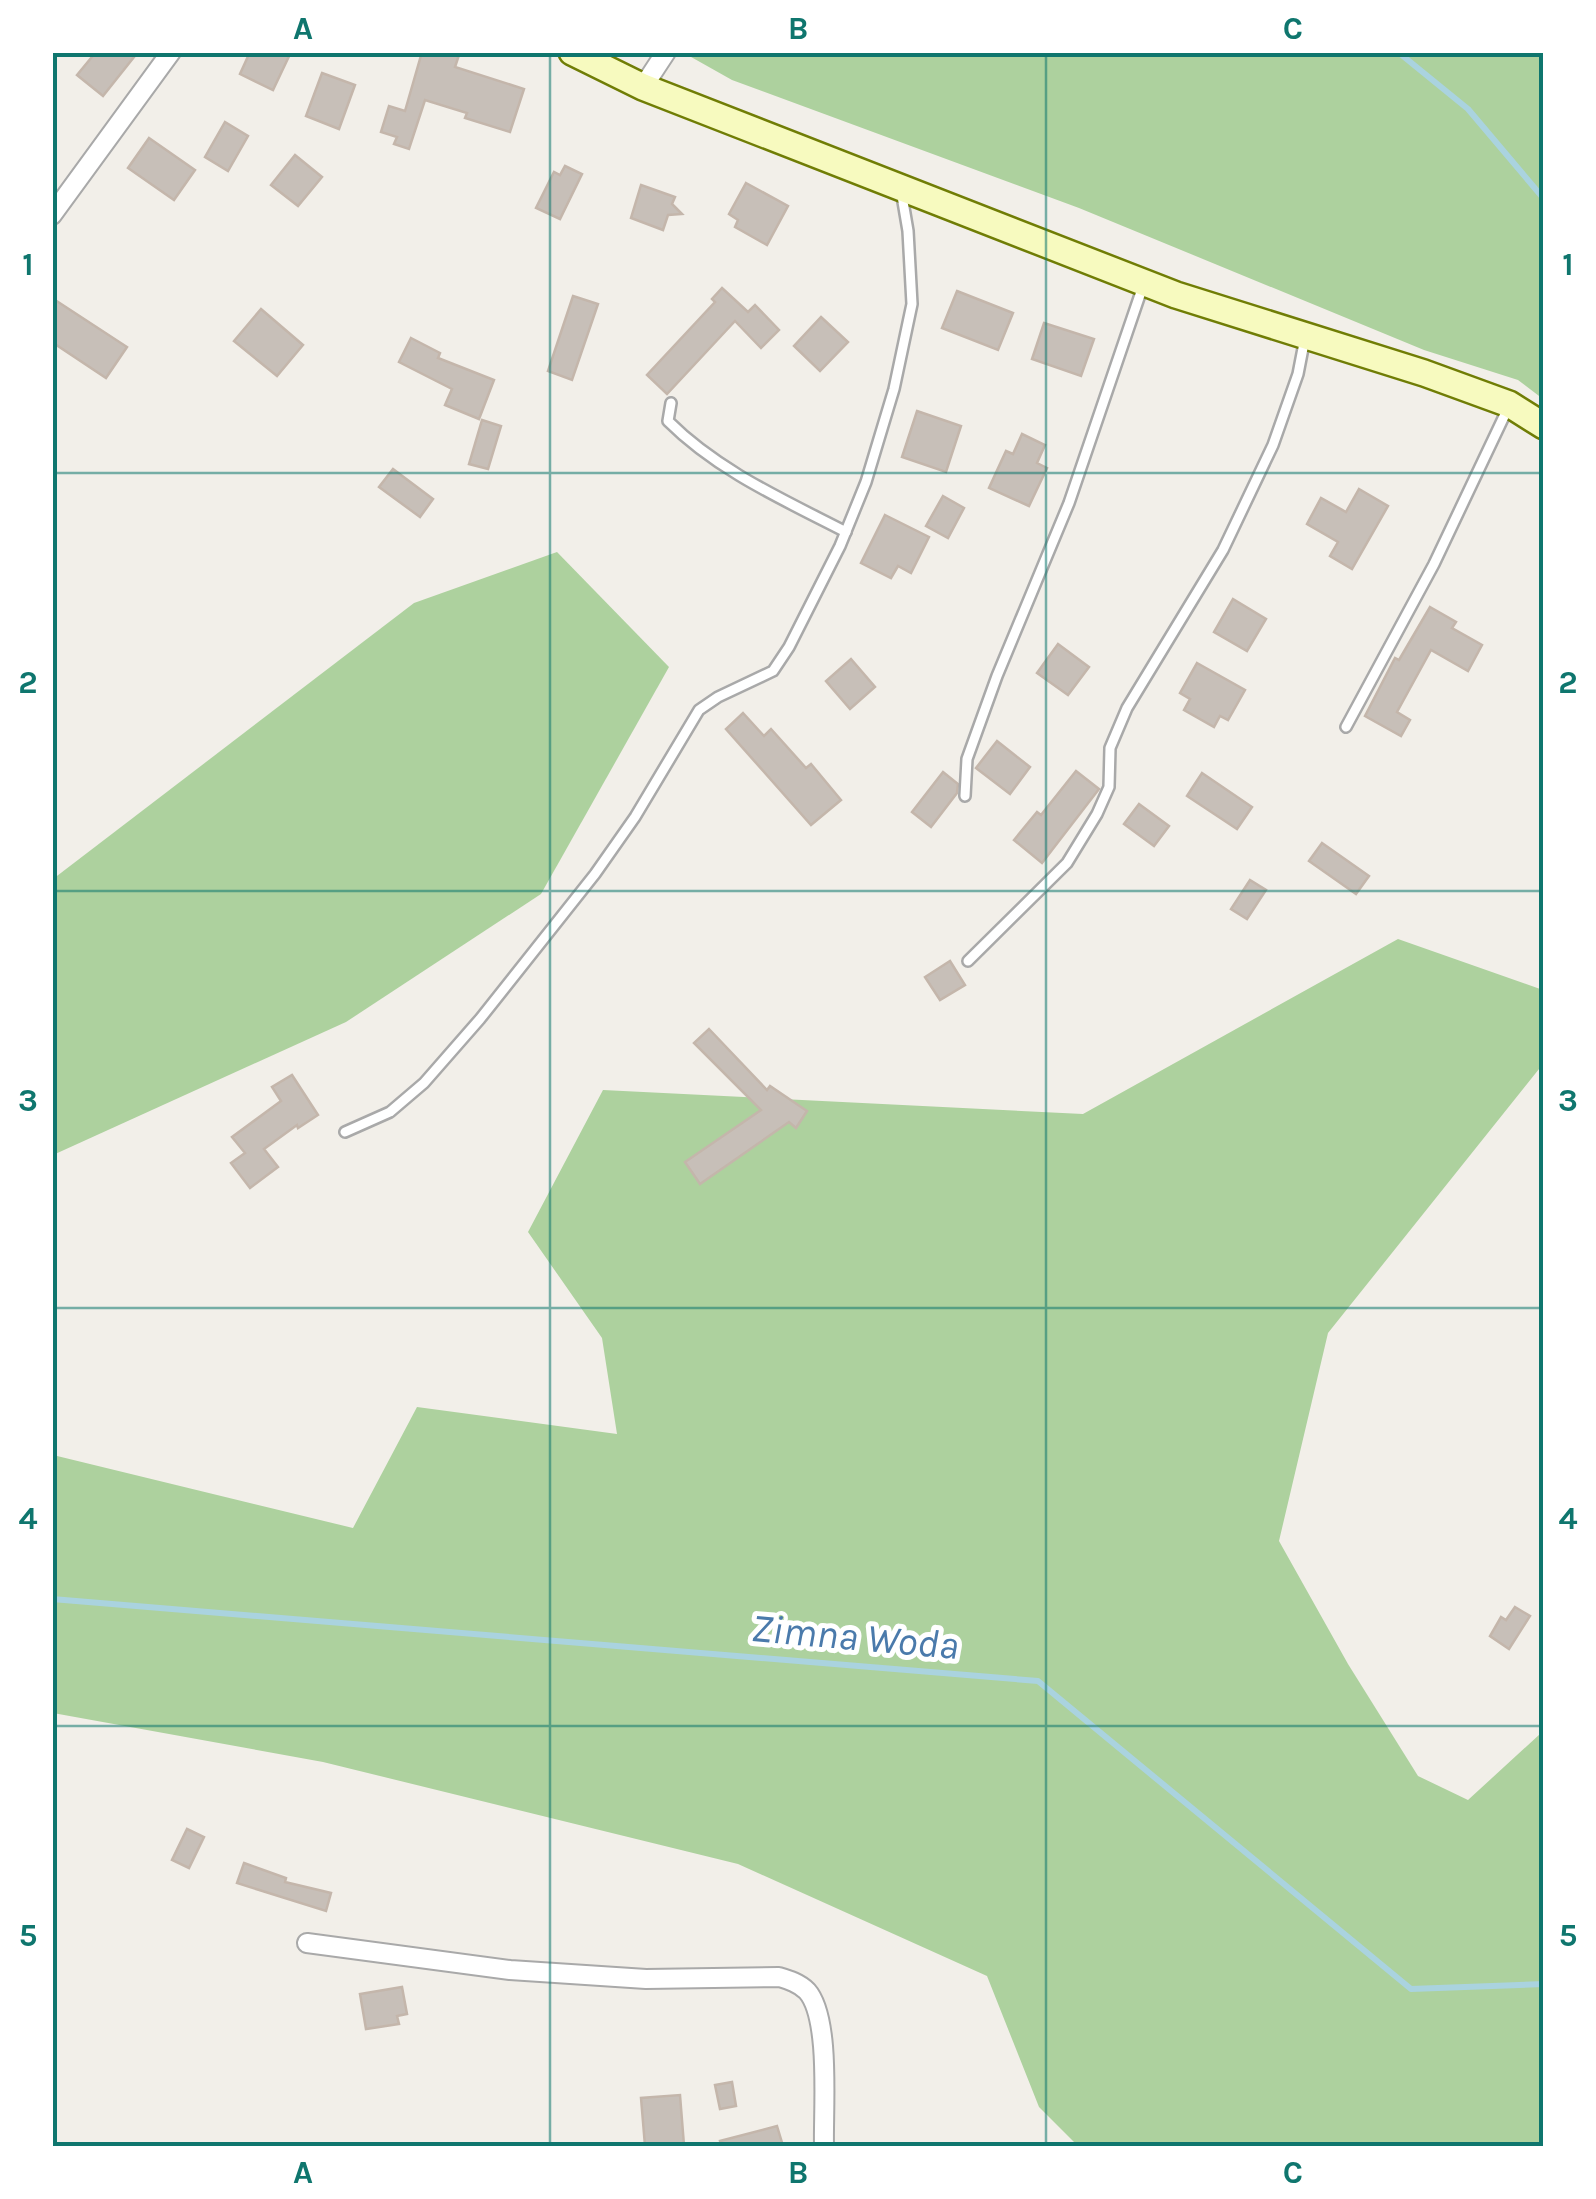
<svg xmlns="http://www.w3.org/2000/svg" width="1596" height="2199" viewBox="0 0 1596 2199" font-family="Karla,sans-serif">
<rect width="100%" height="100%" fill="#f2efe9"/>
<g fill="#add19e">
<path d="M684,53H1543V399L1518,380L1424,350L1079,208L732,80Z"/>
<path d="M557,552L669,667L541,894L346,1022L53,1155V879L414,603Z"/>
<path d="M1398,939L1543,990V1064L1328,1333L1279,1541L1348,1664L1418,1776L1468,1800L1540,1734L1543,1738V2146H1078L1039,2107L987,1976L738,1864L323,1762L53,1713V1455L353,1528L417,1407L617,1434L602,1338L528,1232L603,1090L1083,1114Z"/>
</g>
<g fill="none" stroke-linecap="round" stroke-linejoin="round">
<g stroke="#aad3df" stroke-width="6">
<path d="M1398,52L1468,109L1544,199"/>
<path d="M52,1599L1038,1681L1411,1989L1544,1984"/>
</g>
</g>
<g fill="#c7bfb8" stroke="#c4b6ab" stroke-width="2.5">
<path d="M96,52H138L103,96L77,75Z"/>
<path d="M250,52H291L273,90L240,74Z"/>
<path d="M422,52H460L455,67L524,89L510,132L465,118L467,113L425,100L409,149L394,144L397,137L381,132L389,106L405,111Z"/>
<path d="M322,73L355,85L339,129L306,116Z"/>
<path d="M225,122L248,136L228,171L205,157Z"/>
<path d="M149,138L195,170L174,200L128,168Z"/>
<path d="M295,155L322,177L298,206L271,185Z"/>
<path d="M565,166L582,174L560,219L536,208L554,172L560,175Z"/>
<path d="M746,183L788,206L767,245L735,227L738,220L729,214Z"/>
<path d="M641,185L675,197L672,204L682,214L668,215L663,230L631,218Z"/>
<path d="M722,288L748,312L755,305L779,330L761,348L735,321L667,394L647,375L715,302L712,299Z"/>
<path d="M957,291L1013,313L998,350L942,328Z"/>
<path d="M573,296L598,304L572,380L548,371Z"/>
<path d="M52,298L127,347L106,378L52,342Z"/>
<path d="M261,309L303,345L277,376L234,341Z"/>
<path d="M821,317L848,342L820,371L794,346Z"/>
<path d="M1044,323L1094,339L1081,376L1032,359Z"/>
<path d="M411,338L440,353L438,358L494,380L479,419L445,405L452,389L399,362Z"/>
<path d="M917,411L961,426L946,472L902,457Z"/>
<path d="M482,420L501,426L488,469L469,464Z"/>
<path d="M1022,434L1045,445L1037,463L1047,468L1029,506L989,488L1006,451L1013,454Z"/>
<path d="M393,469L433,499L420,517L379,487Z"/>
<path d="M1359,489L1388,506L1352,569L1330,556L1338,542L1307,524L1321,498L1346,512Z"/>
<path d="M943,496L964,508L948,538L926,526Z"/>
<path d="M885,515L929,537L911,573L898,566L891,578L861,563Z"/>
<path d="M1233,599L1266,619L1247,651L1214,632Z"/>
<path d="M1430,607L1456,622L1452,628L1482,645L1468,671L1431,650L1397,712L1410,720L1401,736L1365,716L1395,658L1399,660Z"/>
<path d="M1058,644L1089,667L1068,695L1037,673Z"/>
<path d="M851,659L875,687L850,709L826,681Z"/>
<path d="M1197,663L1245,690L1228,720L1220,716L1214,727L1184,710L1190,699L1180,693Z"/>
<path d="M743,713L764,736L771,729L806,768L811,764L841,800L811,825L726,729Z"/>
<path d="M997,741L1030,767L1010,794L976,768Z"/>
<path d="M1076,771L1099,789L1042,863L1014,840L1037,812L1041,815Z"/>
<path d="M943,772L958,784L957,793L931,827L912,812Z"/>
<path d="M1202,773L1252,807L1237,829L1187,796Z"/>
<path d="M1139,804L1169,826L1154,846L1124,824Z"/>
<path d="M1322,843L1369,876L1356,894L1309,861Z"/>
<path d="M1250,880L1266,890L1247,919L1231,909Z"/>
<path d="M950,961L965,985L940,1000L925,977Z"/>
<path d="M709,1029L767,1090L770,1086L807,1111L796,1128L789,1122L700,1184L685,1162L761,1110L694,1043Z"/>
<path d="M292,1075L318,1115L298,1128L297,1125L264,1149L278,1167L250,1188L231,1163L245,1153L232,1137L281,1101L272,1087Z"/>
<path d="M1515,1607L1530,1616L1509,1649L1490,1636L1501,1617L1506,1620Z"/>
<path d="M187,1829L204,1837L189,1868L172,1860Z"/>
<path d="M244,1863L286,1878L285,1882L331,1893L326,1911L237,1883Z"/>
<path d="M402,1987L407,2014L397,2016L399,2024L366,2029L360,1994Z"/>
<path d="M732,2082L736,2106L720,2109L715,2085Z"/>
<path d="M680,2095L684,2145L645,2146L641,2098Z"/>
<path d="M777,2126L783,2146H721L720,2141Z"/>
</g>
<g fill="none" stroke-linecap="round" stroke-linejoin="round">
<g stroke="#a9a9a9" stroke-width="14">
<g id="lane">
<path d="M671,403L668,421C718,471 784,500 846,532"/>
<path d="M1346,727L1434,564L1508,408"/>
<path d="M965,796L967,759L997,676L1069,503L1143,286"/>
<path d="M968,961L1067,863L1097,814L1109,787L1110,748L1127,708L1223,550L1273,445L1298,374L1305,338"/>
<path d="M345,1132L390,1112L424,1083L480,1019L595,874L635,817L699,710L718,697L773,671L789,647L840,546L866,482L894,389L912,304L908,231L901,190"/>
</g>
</g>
<g stroke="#a9a9a9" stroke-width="22">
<g id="street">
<path d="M643,87L666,52"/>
<path d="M52,215L171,52"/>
<path d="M307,1943L510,1970L646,1979L779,1977C789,1980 799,1983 807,1991C831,2018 823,2110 824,2146"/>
</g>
</g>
<g stroke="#707d05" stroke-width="30">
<path id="secondary" d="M572,52L643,87L1176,295L1424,373L1509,404L1544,426"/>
</g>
<use href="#lane" stroke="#fff" stroke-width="9"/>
<use href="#street" stroke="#fff" stroke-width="18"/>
<use href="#secondary" stroke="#f7fabf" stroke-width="25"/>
</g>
<path fill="none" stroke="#0f766e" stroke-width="2.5" stroke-opacity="0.55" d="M550,52V2146M1046,52V2146M52,473H1544M52,891H1544M52,1308H1544M52,1726H1544"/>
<g text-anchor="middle" stroke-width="10" stroke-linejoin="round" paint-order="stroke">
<g font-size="40" font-style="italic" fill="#4a7aab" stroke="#fff">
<text transform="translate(855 1636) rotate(5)" y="14">Zimna Woda</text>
</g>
</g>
<rect width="1596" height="2199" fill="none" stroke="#ffffff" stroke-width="110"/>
<rect x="55" y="55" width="1486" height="2089" fill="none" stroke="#0f766e" stroke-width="4"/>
<g font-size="32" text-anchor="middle" font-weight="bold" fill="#0f766e">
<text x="303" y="39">A</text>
<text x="798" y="39">B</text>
<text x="1293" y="39">C</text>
<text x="28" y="275">1</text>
<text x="1568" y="275">1</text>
<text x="28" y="693">2</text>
<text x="1568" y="693">2</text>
<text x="28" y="1111">3</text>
<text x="1568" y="1111">3</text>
<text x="28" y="1529">4</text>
<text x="1568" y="1529">4</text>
<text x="28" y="1946">5</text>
<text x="1568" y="1946">5</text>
<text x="303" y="2183">A</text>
<text x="798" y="2183">B</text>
<text x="1293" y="2183">C</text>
</g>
</svg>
